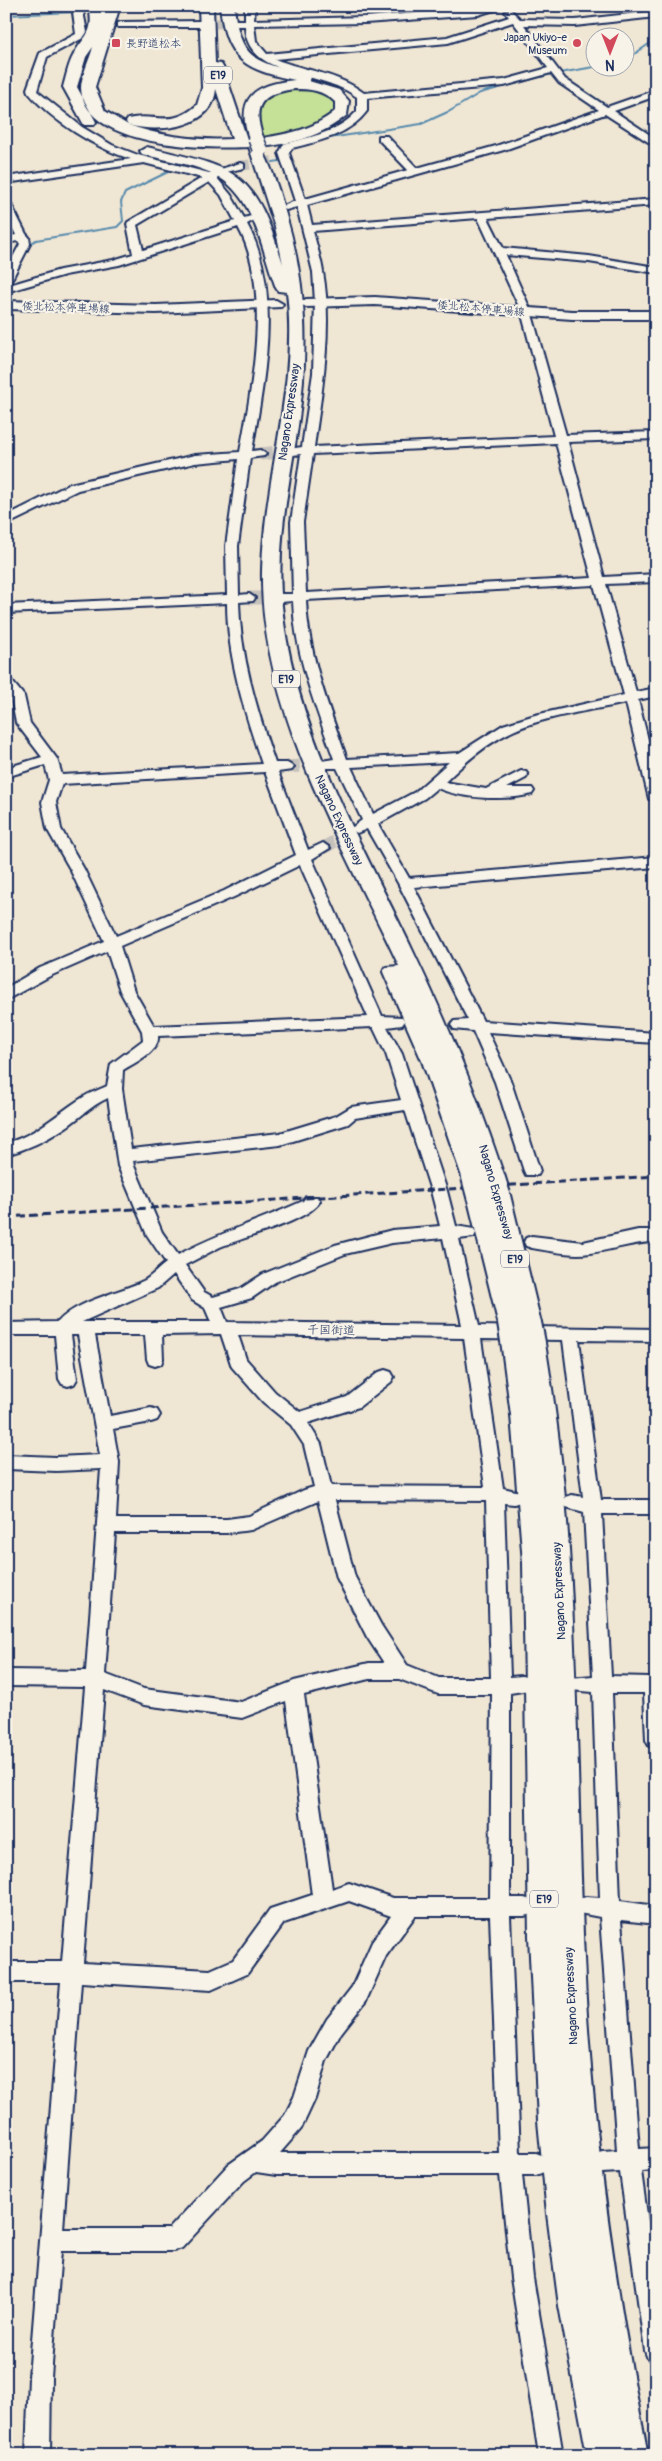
<svg xmlns="http://www.w3.org/2000/svg" width="662" height="2461" viewBox="0 0 662 2461" font-family="Pangolin,'Klee One',sans-serif">
<rect width="100%" height="100%" fill="#f0e6d4"/>
<filter id="ink" filterUnits="userSpaceOnUse"><feTurbulence type="fractalNoise" baseFrequency=".02" numOctaves="2"/><feDisplacementMap in="SourceGraphic" scale="10" xChannelSelector="R" yChannelSelector="G"/><feConvolveMatrix kernelMatrix="1 2 1 2 8 2 1 2 1" color-interpolation-filters="sRGB"/></filter>
<g filter="url(#ink)">
<path fill="#c5e197" stroke="#70887a" d="M282,88L319,89L341,105L335,117L301,131L266,138C254,129 256,116 258,103Z"/>
<g fill="none" stroke-linecap="round" stroke-linejoin="round">
<g stroke="#588bad" stroke-width="2">
<path d="M6,15L75,12"/>
<path d="M624,61L649,44L656,43"/>
<path d="M560,73L594,67"/>
<path d="M323,139L421,124L450,111L480,93L551,74"/>
<path d="M289,149L291,159"/>
<path d="M273,162L280,161"/>
<path d="M28,245L36,240L117,227L123,221L121,202L125,193L174,169"/>
<path d="M21,309L135,312"/>
<path d="M171,312L251,309"/>
</g>
<g stroke="#c5c1bc" stroke-width="10" stroke-dasharray="10 5" stroke-linecap="butt">
<path d="M201,24L235,23"/>
<path d="M240,166L272,161"/>
<path d="M254,218L286,207"/>
</g>
<g stroke="#c5c1bc" stroke-width="13" stroke-dasharray="13 6" stroke-linecap="butt">
<path d="M260,454L293,451"/>
<path d="M249,598H281"/>
<path d="M287,767L326,764"/>
<path d="M323,848L357,829"/>
</g>
<g stroke="#1b2f5e" stroke-width="4">
<g id="minor">
<path d="M72,6H82L87,32L83,38L47,57L37,91L82,127L112,145L138,155L209,173H218L219,175L217,178L231,195L244,218L251,216L256,219L247,224C283,289 264,381 252,451L260,450L266,454L264,456L250,458L238,546L239,595L249,594L255,598L253,601L239,602C240,656 258,713 275,763H287L294,767L292,770L278,772L308,850L323,843L330,848L312,859L382,1016L402,1017L405,1021L402,1025L387,1027L402,1054L447,1191L456,1226L474,1229L476,1233L474,1237L459,1239L479,1326L656,1329V1341L579,1340L601,1500H656V1514H602L611,1676L649,1677L656,1674V1748L649,1746L646,1740L644,1693H612L620,1901L656,1906V1924L621,1920L639,2149L656,2148V2170L641,2171L656,2280V2362L648,2359L645,2351L620,2172L602,2173L594,2170L591,2162L594,2154L602,2151L617,2150L600,1917L579,1913L576,1906L579,1899L586,1897L600,1898L593,1692L570,1690L568,1684L570,1678L593,1676L584,1512L566,1507L563,1502L566,1497L572,1495L583,1497L563,1340L481,1339L503,1488L520,1492L523,1497L520,1502L514,1504L504,1503L510,1677L522,1676L529,1678L531,1684L529,1690L510,1693V1898H524L531,1900L534,1907L531,1914L524,1916H510L520,2153H536L544,2156L547,2164L544,2172L536,2175H522L533,2278L563,2455H539L511,2278L500,2175H276L256,2172L244,2181L182,2248L174,2251H61L51,2377L50,2455H26L29,2377L61,1982H6V1962H62L85,1687L6,1686V1670L86,1671L101,1469L56,1471L6,1469V1455L56,1457L100,1455L78,1335H71L77,1379L74,1384L68,1386L62,1384L59,1379L55,1335H6V1323L58,1322C77,1300 120,1293 145,1280C152,1276 159,1268 166,1263L147,1235L118,1166L108,1098C90,1106 79,1119 63,1129C45,1141 27,1149 6,1155V1143C37,1135 56,1114 82,1098C89,1093 99,1090 107,1086L111,1064L143,1040L142,1031L120,991L107,951L50,976L6,1000V988L40,968L104,941L70,869L47,829L42,802L49,780L45,765L6,777V768L42,757L16,723L11,697L6,692V679L11,680L24,696L30,723L57,759L62,775L262,764C245,714 227,656 227,603L6,613V605L227,595L226,546L238,459L195,463L78,490L6,525V516L70,484L195,455L240,452C252,386 272,289 238,227L119,265L65,275L6,292V286L60,270L113,260L133,254L127,224L128,222L202,178L144,163L6,183V177L131,159C95,148 52,121 28,92L27,89L40,53L76,34ZM209,182L221,195L235,221L143,250L137,225ZM265,772L296,855L224,891L116,936L84,869L61,829L56,802L62,784ZM300,865L368,1017L154,1026L134,991L120,946L234,897ZM373,1027L386,1054L401,1100L351,1107L336,1116L280,1133L131,1149L122,1089L123,1070C134,1063 160,1051 158,1036ZM405,1110L431,1191L440,1226L392,1230L335,1245L263,1274L240,1289L213,1297L204,1292L185,1265C197,1259 208,1253 220,1247C243,1237 308,1222 320,1201L318,1197H306L303,1201C262,1220 218,1233 178,1255L162,1232L134,1166L133,1161L280,1145L348,1124L355,1118ZM443,1238L462,1325L227,1322L221,1307L252,1298L275,1282L345,1254L392,1243ZM174,1274L192,1300L205,1308L211,1322H82L158,1288ZM221,1334L232,1367L263,1402L291,1425L304,1445L314,1487L304,1490L249,1516L227,1519H116L119,1462L113,1429L151,1422L157,1420L160,1415L157,1410L151,1408L110,1416L95,1335H145L147,1359L149,1364L155,1366L161,1364L163,1359L162,1335ZM238,1335L464,1338L485,1487L331,1486L321,1444L308,1423L359,1407L391,1382L394,1377L391,1372L385,1370L379,1372L347,1397L300,1412L275,1392L246,1359ZM335,1500L486,1501L491,1678H439L407,1665L381,1625L355,1577ZM318,1501L337,1578L367,1637L384,1663H369L294,1681L241,1702L144,1689L105,1674L115,1533H227L251,1530ZM369,1679H399L438,1694H492L490,1898H393L349,1883L332,1889L304,1695ZM104,1690L144,1705L242,1718L286,1701L312,1895L270,1909L233,1960L210,1970L83,1963ZM349,1901L391,1916L372,1942L352,1987L327,2019L309,2051L294,2097L285,2115L262,2141L228,2165L169,2229H63L81,1982L211,1990L247,1974L284,1923ZM415,1916H490L499,2153H280L301,2129L315,2099L326,2061L341,2033L366,2001L386,1956Z"/>
<path d="M245,6H255L254,20L365,17L507,6L478,15L365,23L254,25L256,41L267,54L447,37L509,17L505,12L510,9L520,19L575,20L656,11V17L575,26L524,25L565,79L607,107L656,90V96L614,111L656,139V147L605,114L504,150L307,205L312,225L656,199V205L488,218L503,248L589,256L656,267V273L589,262L506,255L531,311L566,435L656,432V439L568,442L604,577L656,574V582L606,584L636,692L656,688V696L638,700L656,771V803L649,799L626,703C590,711 545,716 513,731C487,743 465,762 445,782L486,789L521,771L526,772L528,775L526,778L507,788H532L534,791L532,794C506,801 462,799 437,788L425,798L378,824L409,878L656,857V867L414,887L483,1021L656,1033V1043L488,1032L511,1082L540,1171L538,1175H526L524,1171L495,1082L473,1031L454,1029L451,1025L454,1021L468,1020L398,883L367,829L357,833L350,829L362,820L337,768H326L319,764L321,761L334,759C316,708 295,656 293,601L281,602L275,598L281,594H293L291,522L301,454L293,455L287,451L289,449L302,447L313,373L315,302L313,272L297,207L286,210L281,207L295,201L279,153L284,144C311,137 339,132 357,111V97C323,70 245,78 245,26H235L230,23L235,20H245ZM513,22L548,68L504,80L364,93C338,73 305,71 275,59L448,43ZM551,73L559,83L599,110L496,146L417,168L387,136H379V140L408,170L305,199L289,153L292,148C320,141 349,135 367,111V98L504,86ZM478,218L521,311L554,436L314,447C322,392 333,327 323,272C321,258 316,244 313,231ZM556,443L592,578L306,593L303,522L313,454ZM594,585L624,695L535,715L503,725L459,753L347,759C329,708 308,655 306,600ZM449,762L415,792L373,814L351,767Z"/>
<path d="M121,22L201,21L206,24L201,27H118V23Z"/>
<path d="M240,163L244,164V168L226,172L221,169Z"/>
<path d="M6,201L11,204L26,234L29,237L30,244L11,281L6,284V270L20,244L18,241L6,243V237L16,235L6,215Z"/>
<path d="M638,1230H656V1242C633,1242 613,1250 590,1253C571,1256 551,1251 532,1248L526,1246L524,1242L526,1238L532,1236L583,1242Z"/>
</g>
</g>
<g stroke="#1b2f5e" stroke-width="4">
<g id="major">
<path d="M375,297L572,311H656V319H572L375,305L306,307L299,303L306,299Z"/>
<path d="M276,300L283,304L281,307L156,313L6,309V301L156,305Z"/>
</g>
</g>
<g stroke="#1b2f5e" stroke-width="4">
<g id="highway">
<path d="M89,6H103L104,13L106,6H120L95,87L105,111L128,125L126,122L128,119C154,112 171,129 197,105L202,88L199,6H213L215,63L221,64L223,67L247,139H249C235,97 255,84 295,80C245,70 226,60 220,6H234C240,64 259,62 309,75L311,78L309,81L339,90L349,101L347,115C320,137 295,143 261,147C271,166 278,187 284,208C308,286 309,353 297,433C288,490 276,548 282,606C294,728 360,840 412,949C448,1023 478,1098 504,1176L500,1182L492,1184L483,1181L474,1185L466,1183L462,1177L422,1061L383,972L386,967L399,966C342,844 259,708 262,570C264,476 298,386 287,292L278,291L276,288C260,246 255,192 209,172C188,163 164,160 142,154L140,151L147,147C239,169 253,169 283,264L275,227L249,147C207,149 84,148 81,88C81,76 90,59 93,47L86,57L77,87L96,122L94,125H84L63,87C66,77 68,65 73,56C84,34 95,35 89,6ZM216,89L232,139C197,141 161,136 128,125C158,133 213,129 216,89ZM294,89C310,89 323,90 335,102V111C312,130 292,133 263,138C252,106 260,94 294,89Z"/>
<path d="M498,1186L506,1189L510,1195L541,1323L538,1330L529,1332L519,1328L510,1331L501,1329L498,1322L467,1196L471,1190L479,1187L488,1192Z"/>
<path d="M513,1331L522,1334L524,1338L533,1333L542,1336L545,1343C557,1417 566,1491 570,1566C579,1710 578,1855 586,1999C595,2152 618,2304 648,2455H587L559,2306L547,2214L538,2121L529,1936L523,1563L511,1415L501,1341L504,1334Z"/>
</g>
</g>
<use href="#minor" fill="#f7f3e8" fill-rule="evenodd"/>
<use href="#major" fill="#f7f3e8" fill-rule="evenodd"/>
<use href="#highway" fill="#f7f3e8" fill-rule="evenodd"/>
<path stroke="#1b2f5e" stroke-width="3" stroke-dasharray="8 4" stroke-linecap="butt" d="M6,1217L656,1176"/>
<g stroke="#1b2f5e" stroke-width="18" stroke-linecap="butt">
<path id="highway-bridge-far1" d="M256,139L260,149"/>
</g>
<g stroke="#1b2f5e" stroke-width="28" stroke-linecap="butt">
<g id="highway-bridge">
<path d="M492,1176L498,1195"/>
<path d="M474,1177L479,1196"/>
<path d="M510,1322L513,1341"/>
<path d="M529,1323L533,1343"/>
</g>
</g>
<use href="#highway-bridge-far1" stroke="#f7f3e8" stroke-width="15"/>
<use href="#highway-bridge" stroke="#f7f3e8" stroke-width="24"/>
</g>
</g>
<g fill="#d1495b" stroke="#f7f3e8" stroke-width="2">
<rect x="111" y="38" width="10" height="10" rx="2.5"/>
<circle cx="577" cy="43" r="5"/>
</g>
<g text-anchor="middle" stroke-width="4.5" stroke-linejoin="round" paint-order="stroke">
<g font-size="11" fill="#1b2f5e" stroke="#f7f3e8" text-anchor="end">
<text x="567" y="41">Japan Ukiyo-e<tspan x="567" dy="13">Museum</tspan></text>
<text x="126" y="47" text-anchor="start">長野道松本</text>
</g>
<g fill="#f7f3e8" stroke="#5d6a87" stroke-width="1">
<rect x="204" y="66.5" width="28" height="17" rx="4"/>
<rect x="272" y="670.5" width="28" height="17" rx="4"/>
<rect x="501" y="1250.5" width="28" height="17" rx="4"/>
<rect x="530" y="1890.5" width="28" height="17" rx="4"/>
</g>
<g font-size="11" font-weight="bold" fill="#1b2f5e">
<text x="218" y="79">E19</text>
<text x="286" y="683">E19</text>
<text x="515" y="1263">E19</text>
<text x="544" y="1903">E19</text>
</g>
<g font-size="11" fill="#1b2f5e" stroke="#f7f3e8">
<text transform="translate(66 307) rotate(2)" y="4">倭北松本停車場線</text>
<text transform="translate(481 308) rotate(5)" y="4">倭北松本停車場線</text>
</g>
<g font-size="12" fill="#1b2f5e" stroke="#f7f3e8">
<text transform="translate(289 412) rotate(-82)" y="4">Nagano Expressway</text>
<text transform="translate(339 820) rotate(65)" y="4">Nagano Expressway</text>
<text transform="translate(496 1192) rotate(74)" y="4">Nagano Expressway</text>
<text transform="translate(331 1330) rotate(1)" y="4">千国街道</text>
<text transform="translate(559 1591) rotate(-93)" y="4">Nagano Expressway</text>
<text transform="translate(571 1996) rotate(-93)" y="4">Nagano Expressway</text>
</g>
</g>
<rect width="662" height="2461" fill="none" stroke="#f7f3e8" stroke-width="25"/>
<rect x="12" y="12" width="637" height="2436" fill="none" stroke="#1b2f5e" stroke-width="2" filter="url(#ink)"/>
<g transform="translate(610 52) rotate(180)"><circle r="24" fill="#f7f3e8" stroke="#9fa5b1"/>
<path d="M0-4L9 19L0 12L-9 19Z" fill="#d1495b"/>
<text y="-8" font-size="14" font-weight="bold" text-anchor="middle" fill="#1b2f5e">N</text>
</g>
</svg>
